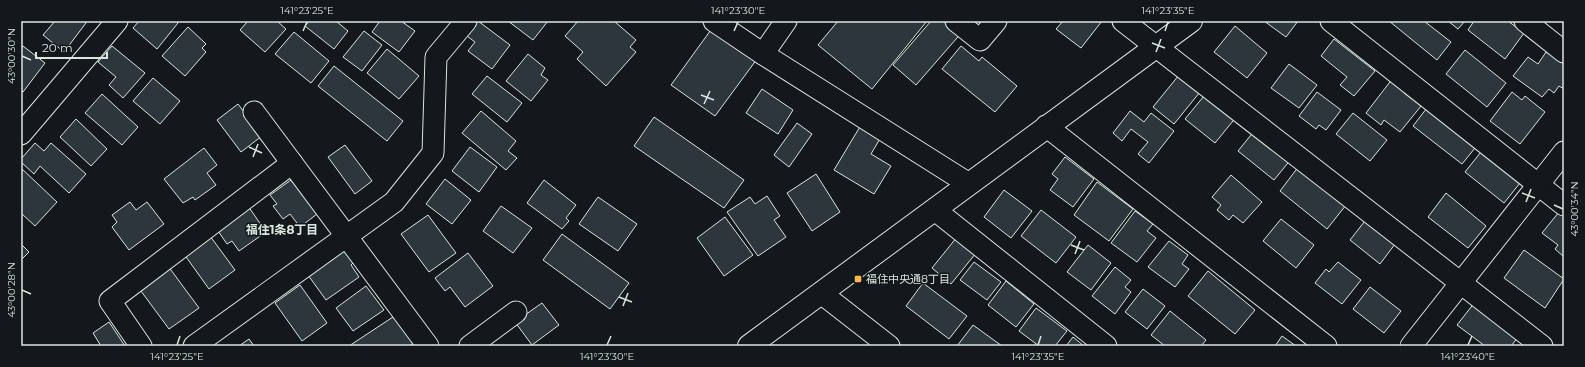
<svg xmlns="http://www.w3.org/2000/svg" width="1585" height="367" viewBox="0 0 1585 367" font-family="Montserrat,'Noto Sans JP',sans-serif">
<rect width="100%" height="100%" fill="#14181c"/>
<g fill="#2c363c" stroke="#d8e6dc">
<path d="M55,21H84L86,23L64,52L43,35Z"/>
<path d="M139,21H176L178,23L157,49L133,28Z"/>
<path d="M248,21H277L286,29L265,52L240,30Z"/>
<path d="M309,21H336L348,31L334,49L305,26Z"/>
<path d="M380,21H401L415,31L399,52L372,32Z"/>
<path d="M472,21H478L510,45L492,69L468,51L475,42L463,33Z"/>
<path d="M508,21H548L533,40Z"/>
<path d="M578,21H614L636,40L630,47L636,52L606,86L577,59L583,52L565,36Z"/>
<path d="M838,21H927L872,89L818,45Z"/>
<path d="M931,21H952L963,31L916,85L893,65Z"/>
<path d="M1063,21H1102L1081,48L1056,29Z"/>
<path d="M1264,21H1298L1286,37Z"/>
<path d="M1389,21H1424L1451,42L1437,60Z"/>
<path d="M1448,21H1465L1458,29Z"/>
<path d="M1474,21H1508L1524,33L1505,59L1468,30Z"/>
<path d="M1235,26L1267,53L1247,78L1214,52Z"/>
<path d="M188,27L206,44L202,48L206,52L185,76L162,56Z"/>
<path d="M713,27L757,59L715,116L671,85Z"/>
<path d="M364,31L382,45L362,71L343,57Z"/>
<path d="M294,32L329,61L311,83L275,54Z"/>
<path d="M1334,39L1375,71L1354,96L1340,85L1347,77L1321,56Z"/>
<path d="M23,46L45,63L23,92L21,90V49Z"/>
<path d="M112,46L145,73L123,98L109,85L116,77L98,62Z"/>
<path d="M961,46L979,61L982,57L1017,86L995,112L942,69Z"/>
<path d="M387,49L419,76L399,99L367,73Z"/>
<path d="M1465,50L1506,83L1487,107L1446,74Z"/>
<path d="M1546,52L1564,64V89L1559,86L1554,93L1549,89L1542,97L1513,76L1528,57L1538,64Z"/>
<path d="M528,54L545,68L541,75L548,80L531,101L506,81Z"/>
<path d="M1289,64L1317,85L1299,108L1271,88Z"/>
<path d="M334,66L403,121L387,141L318,86Z"/>
<path d="M1179,75L1200,92L1174,124L1153,107Z"/>
<path d="M487,76L522,103L507,122L472,94Z"/>
<path d="M153,78L180,101L160,124L133,101Z"/>
<path d="M1393,78L1407,89L1404,93L1421,106L1400,132L1384,120L1381,125L1366,113Z"/>
<path d="M762,89L793,110L778,134L746,113Z"/>
<path d="M1317,92L1341,110L1326,130L1319,125L1316,129L1299,116Z"/>
<path d="M1512,92L1522,100L1525,96L1545,112L1520,144L1490,121Z"/>
<path d="M102,94L138,127L122,145L85,113Z"/>
<path d="M1204,96L1237,116L1215,143L1185,119Z"/>
<path d="M238,104L262,136L241,152L217,120Z"/>
<path d="M1430,104L1479,143L1462,164L1413,126Z"/>
<path d="M481,111L516,141L508,151L517,158L506,170L462,133Z"/>
<path d="M1130,111L1144,122L1151,113L1174,131L1149,163L1138,154L1148,142L1131,129L1122,141L1113,133Z"/>
<path d="M1353,113L1387,140L1370,161L1336,134Z"/>
<path d="M654,117L744,180L724,208L634,146Z"/>
<path d="M76,119L107,149L91,166L60,137Z"/>
<path d="M797,123L812,134L789,167L774,155Z"/>
<path d="M861,125L881,137L871,154L891,166L874,194L834,170Z"/>
<path d="M1255,130L1292,158L1274,180L1238,151Z"/>
<path d="M35,143L44,151L51,143L86,174L69,193L40,166L34,174L21,162V159Z"/>
<path d="M345,145L372,181L355,194L328,157Z"/>
<path d="M470,147L497,167L479,192L452,171Z"/>
<path d="M204,148L217,165L207,173L216,185L195,200L193,197L183,203L164,179Z"/>
<path d="M1481,152L1520,183L1504,203L1465,172Z"/>
<path d="M1065,157L1094,179L1073,207L1050,190L1058,179L1052,174Z"/>
<path d="M1299,166L1346,205L1327,229L1280,191Z"/>
<path d="M21,168L57,202L35,226L21,213Z"/>
<path d="M816,174L840,212L812,231L787,193Z"/>
<path d="M1231,175L1262,202L1243,223L1233,215L1229,220L1217,210L1221,205L1212,197Z"/>
<path d="M445,179L471,200L452,224L426,204Z"/>
<path d="M291,180L317,214L300,227L290,214L283,219L273,206L277,204L270,195Z"/>
<path d="M544,180L576,205L566,218L569,221L562,229L527,203Z"/>
<path d="M1097,182L1133,209L1109,241L1074,215Z"/>
<path d="M1004,190L1032,211L1011,238L984,217Z"/>
<path d="M1446,193L1486,226L1468,248L1428,217Z"/>
<path d="M767,196L780,216L774,220L786,237L758,256L727,212L750,197L755,204Z"/>
<path d="M598,197L637,224L618,251L579,224Z"/>
<path d="M130,202L136,210L147,202L164,224L129,250L112,227L117,222L112,215Z"/>
<path d="M246,203L266,232L239,251L232,241L227,244L214,225Z"/>
<path d="M501,206L532,228L513,253L483,231Z"/>
<path d="M1041,210L1076,237L1056,263L1021,236Z"/>
<path d="M1135,211L1153,224L1147,231L1156,238L1137,262L1111,243Z"/>
<path d="M1559,212L1564,216V257L1555,249L1558,245L1542,233Z"/>
<path d="M428,215L456,253L429,272L401,234Z"/>
<path d="M725,217L753,255L724,276L697,238Z"/>
<path d="M1368,217L1398,240L1380,264L1350,240Z"/>
<path d="M1281,219L1314,245L1296,268L1263,241Z"/>
<path d="M562,234L629,283L610,309L543,260Z"/>
<path d="M210,236L235,270L209,289L184,254Z"/>
<path d="M957,237L976,253L951,284L932,268Z"/>
<path d="M1169,241L1188,255L1182,264L1189,269L1175,287L1148,267Z"/>
<path d="M21,244L29,252L21,260Z"/>
<path d="M1088,245L1111,263L1091,290L1067,272Z"/>
<path d="M345,250L354,262L351,265L359,277L326,300L308,275Z"/>
<path d="M1524,250L1564,279L1545,308L1504,278Z"/>
<path d="M468,253L493,286L465,307L450,287L445,291L435,278Z"/>
<path d="M974,262L1001,282L987,300L960,280Z"/>
<path d="M1338,262L1361,280L1342,304L1315,283L1326,269L1329,272Z"/>
<path d="M168,266L199,308L169,329L138,287Z"/>
<path d="M1115,267L1131,280L1125,287L1131,292L1115,314L1092,296Z"/>
<path d="M1208,271L1255,310L1235,334L1188,296Z"/>
<path d="M1006,281L1034,304L1016,327L988,305Z"/>
<path d="M923,283L967,316L949,339L906,306Z"/>
<path d="M300,285L327,323L302,341L275,303Z"/>
<path d="M366,286L384,310L353,331L336,308Z"/>
<path d="M1370,287L1401,311L1384,333L1353,309Z"/>
<path d="M1143,289L1165,306L1147,329L1125,312Z"/>
<path d="M1475,302L1519,336L1511,346H1485L1457,325Z"/>
<path d="M542,303L559,325L532,345L515,322Z"/>
<path d="M1036,308L1067,331L1055,346H1039L1019,331Z"/>
<path d="M1170,311L1206,340L1201,346H1165L1151,335Z"/>
<path d="M396,315L415,342L409,346H349Z"/>
<path d="M109,322L125,346H101L93,333Z"/>
<path d="M973,325L1002,346H957Z"/>
<path d="M1282,336L1296,346H1275Z"/>
<path d="M1073,337L1084,346H1066Z"/>
<path d="M249,339L254,346H239Z"/>
</g>
<g fill="none" stroke-linecap="round" stroke-linejoin="round">
<g stroke="#d8e6dc" stroke-width="23">
<g id="street">
<path d="M714,21L763,54L969,184"/>
<path d="M956,21L980,40L996,21"/>
<path d="M1123,21L1542,346"/>
<path d="M1331,21L1564,205"/>
<path d="M1525,21L1564,52"/>
<path d="M763,54L786,21"/>
<path d="M254,112L428,346"/>
<path d="M1046,126L1326,346"/>
<path d="M21,134L117,21"/>
<path d="M935,210L1106,346"/>
<path d="M821,293L889,346"/>
<path d="M141,346L110,301L292,163"/>
<path d="M194,346L394,202L433,153L436,57L466,21"/>
<path d="M470,346L516,312"/>
<path d="M1411,346L1564,152"/>
</g>
</g>
<g stroke="#d8e6dc" stroke-width="24">
<path id="secondary" d="M749,346L1191,21"/>
</g>
<use href="#street" stroke="#14181c" stroke-width="21"/>
<use href="#secondary" stroke="#14181c" stroke-width="22"/>
</g>
<path fill="none" stroke="#d8e6dc" stroke-width="1.5" d="M303,31L307,22M734,31L738,22M1165,31L1168,22M1152,43L1165,48M1156,52L1161,39M22,56L31,60M701,95L714,100M704,104L710,91M249,147L262,153M253,157L258,144M1522,193L1535,198M1526,202L1531,189M1554,205L1563,209M1071,245L1084,250M1075,254L1080,241M22,290L31,294M619,297L632,302M623,306L628,293M177,345L180,336M607,345L611,336M1038,345L1041,336M1468,345L1472,336"/>
<rect fill="#ffb74d" stroke="#14181c" stroke-width="1.5" x="854" y="275" width="8" height="8" rx="2"/>
<g text-anchor="middle" stroke-width="3" stroke-linejoin="round" paint-order="stroke">
<g font-size="11" fill="#d8e6dc" stroke="#14181c" text-anchor="start">
<text x="866" y="283">福住中央通8丁目</text>
</g>
<g font-size="12" font-weight="bold" fill="#d8e6dc" stroke="#14181c">
<text x="282" y="234">福住1条8丁目</text>
</g>
</g>
<rect width="1585" height="367" fill="none" stroke="#14181c" stroke-width="44"/>
<path d="M36 52v6h71v-6" fill="none" stroke="#d8e6dc" stroke-width="2"/>
<text x="42" y="52" font-size="12" fill="#d8e6dc" stroke="#14181c" stroke-width="3" paint-order="stroke">20 m</text>
<rect x="22" y="22" width="1541" height="323" fill="none" stroke="#d8e6dc" stroke-width="1.5"/>
<g font-size="10" text-anchor="middle" fill="#d8e6dc">
<text x="307" y="14">141°23'25"E</text>
<text x="738" y="14">141°23'30"E</text>
<text x="1168" y="14">141°23'35"E</text>
<text transform="translate(11 56) rotate(-90)" y="4">43°00'30"N</text>
<text transform="translate(1574 209) rotate(-90)" y="4">43°00'34"N</text>
<text transform="translate(11 290) rotate(-90)" y="4">43°00'28"N</text>
<text x="177" y="360">141°23'25"E</text>
<text x="607" y="360">141°23'30"E</text>
<text x="1038" y="360">141°23'35"E</text>
<text x="1468" y="360">141°23'40"E</text>
</g>
</svg>
